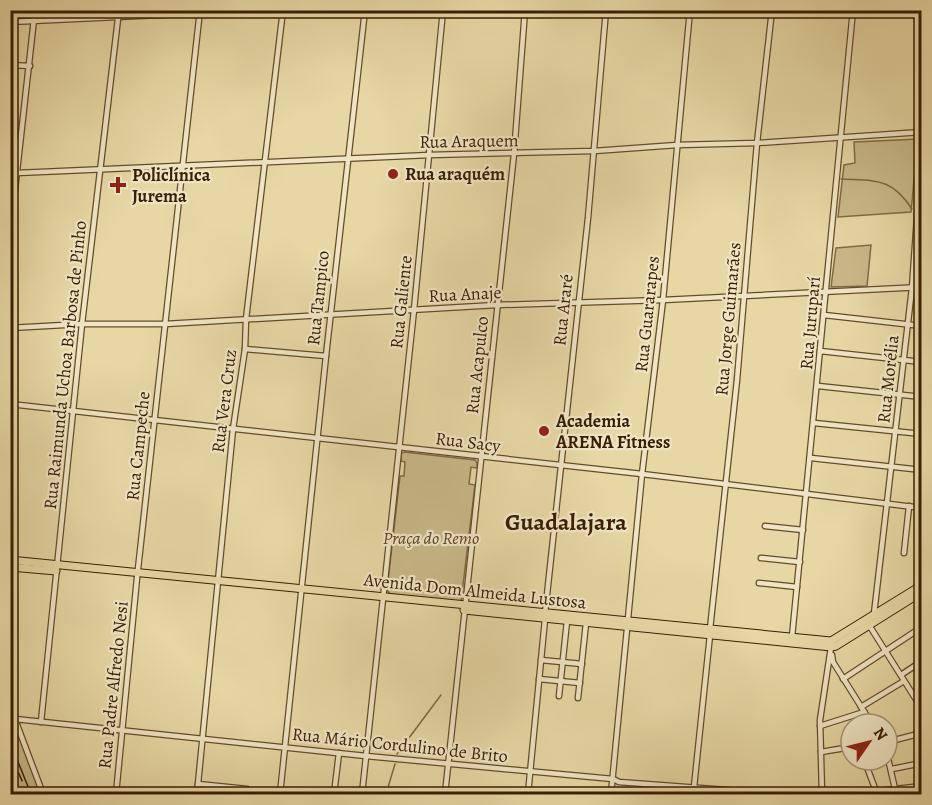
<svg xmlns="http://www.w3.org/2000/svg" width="932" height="805" viewBox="0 0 932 805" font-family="Alegreya,serif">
<rect width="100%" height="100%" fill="#e6d7a4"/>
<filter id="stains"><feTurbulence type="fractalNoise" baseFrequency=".00333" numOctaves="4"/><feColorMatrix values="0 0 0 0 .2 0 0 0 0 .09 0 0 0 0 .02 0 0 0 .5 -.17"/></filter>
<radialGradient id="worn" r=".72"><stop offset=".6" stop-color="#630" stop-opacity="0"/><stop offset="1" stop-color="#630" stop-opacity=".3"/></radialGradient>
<g fill="#c8b888" stroke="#806b45" stroke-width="1.5">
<path d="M918,139L911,212L838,217L844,165L855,163L854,142Z"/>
<path d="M871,245L867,286L831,287L836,248Z"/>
<path d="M404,452L475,460L477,463V468L471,467L469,484L475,485L461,602L390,594L387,590L400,476H404L405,462L401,461V454Z"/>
<path d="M15,723L42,794H11V725Z"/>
</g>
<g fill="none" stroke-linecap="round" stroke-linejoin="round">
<g stroke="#7d6742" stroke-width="1.5">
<path d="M841,179C876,181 891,177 912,209"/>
<path d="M397,754L441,695"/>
<path d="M386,794L395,764"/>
</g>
<g stroke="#644c2a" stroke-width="7">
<g id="minor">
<path d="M10,22L268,10"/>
<path d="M10,65L30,66"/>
<path d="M17,173L430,155L594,151L677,145L757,143L922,132"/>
<path d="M10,234L35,10"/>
<path d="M824,315L922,326"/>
<path d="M10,328L82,324H165L497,305L663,300L922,287"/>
<path d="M245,349L326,356"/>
<path d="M820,351L922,362"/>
<path d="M818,386L922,397"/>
<path d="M10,404L642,474L922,508"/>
<path d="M814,423L922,434"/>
<path d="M811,458L922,470"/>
<path d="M765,526L803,530"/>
<path d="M904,553L909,506"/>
<path d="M761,558L800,562"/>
<path d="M759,583L797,587"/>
<path d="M545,613L588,218L606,10"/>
<path d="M874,614L912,288L922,146"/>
<path d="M869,625L922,709"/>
<path d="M710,629L737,380L757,143L772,10"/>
<path d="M792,637L853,10"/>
<path d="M832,655L833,662L872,724"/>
<path d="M541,660L582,664"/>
<path d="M901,675L922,661"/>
<path d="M539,679L580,683"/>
<path d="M843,679L922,627"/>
<path d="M559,696L567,621"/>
<path d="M578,698L586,623"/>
<path d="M10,706L43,794"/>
<path d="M861,707L904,681"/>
<path d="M15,719L366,756L613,779L619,782L781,794"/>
<path d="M41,722L82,324L119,10"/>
<path d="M820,726L864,712"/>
<path d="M887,742L922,733"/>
<path d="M821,752L851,747"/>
<path d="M887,754L895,789"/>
<path d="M865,762L876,791"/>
<path d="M892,769L922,763"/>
<path d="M198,784L247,789"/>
<path d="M694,787L710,635"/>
<path d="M116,794L137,578L200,10"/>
<path d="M197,794L233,429L245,349L246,319L283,10"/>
<path d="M280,794L326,356L365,10"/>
<path d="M334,794L339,753"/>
<path d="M362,794L414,310L443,10"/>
<path d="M445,794L514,154L525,10"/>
<path d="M528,794L545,619"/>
<path d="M611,794L642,474L663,300L690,10"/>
<path d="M822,794L820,720L831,647"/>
<path d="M852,794L922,786"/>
</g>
</g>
<g stroke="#381e02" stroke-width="9">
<g id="primary">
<path d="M10,560L831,641L922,585"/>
<path d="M10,567L56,571"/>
<path d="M464,610L831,647L836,646L922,592"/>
</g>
</g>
<use href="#minor" stroke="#efe5c4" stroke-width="4.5"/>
<use href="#primary" stroke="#e6d7a4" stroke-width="7"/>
<path stroke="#381e02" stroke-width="1.5" d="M10,742L31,794"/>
<path stroke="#381e02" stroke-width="1.5" stroke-dasharray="10 10" stroke-linecap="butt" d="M10,754L28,794"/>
</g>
<g fill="#8f2418" stroke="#efe5c4" stroke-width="2">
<circle cx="393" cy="174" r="6"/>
<path d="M115 176h6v6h6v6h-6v6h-6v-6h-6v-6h6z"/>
<circle cx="544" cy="431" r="6"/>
</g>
<g text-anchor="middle" stroke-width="4.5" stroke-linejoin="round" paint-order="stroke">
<g font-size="18" fill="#381e02" stroke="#efe5c4">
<text transform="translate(469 141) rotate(-1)" y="6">Rua Araquem</text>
<text transform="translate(465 294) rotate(-3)" y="6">Rua Anaje</text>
<text transform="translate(318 298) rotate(-84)" y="6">Rua Tampico</text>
<text transform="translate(401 302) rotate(-84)" y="6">Rua Galiente</text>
<text transform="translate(563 310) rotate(-84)" y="6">Rua Araré</text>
<text transform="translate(647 314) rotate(-84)" y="6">Rua Guararapes</text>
<text transform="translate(728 319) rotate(-85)" y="6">Rua Jorge Guimarães</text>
<text transform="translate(810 323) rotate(-85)" y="6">Rua Juruparí</text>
<text transform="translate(65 365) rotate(-84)" y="6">Rua Raimunda Uchoa Barbosa de Pinho</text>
<text transform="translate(477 365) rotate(-84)" y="6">Rua Acapulco</text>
<text transform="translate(888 379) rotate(-84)" y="6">Rua Morélia</text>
<text transform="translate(224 401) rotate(-83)" y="6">Rua Vera Cruz</text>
<text transform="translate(468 442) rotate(7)" y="6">Rua Sacy</text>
<text transform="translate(138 446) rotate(-84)" y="6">Rua Campeche</text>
<text transform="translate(475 591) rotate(6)" y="6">Avenida Dom Almeida Lustosa</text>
<text transform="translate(113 685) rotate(-84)" y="6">Rua Padre Alfredo Nesi</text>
<text transform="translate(400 745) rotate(6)" y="6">Rua Mário Cordulino de Brito</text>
</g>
<g font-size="18" font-weight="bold" fill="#381e02" stroke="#efe5c4" text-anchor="start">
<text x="405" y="180">Rua araquém</text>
<text x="132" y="181">Policlínica<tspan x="132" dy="21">Jurema</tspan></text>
<text x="556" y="427">Academia<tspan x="556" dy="21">ARENA Fitness</tspan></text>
</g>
<g font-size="18" font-style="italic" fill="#5c4424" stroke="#efe5c4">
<text x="431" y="544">Praça do Remo</text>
</g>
<g font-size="24" font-weight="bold" fill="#381e02" stroke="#efe5c4">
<text x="566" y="530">Guadalajara</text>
</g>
</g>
<rect width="932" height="805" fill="none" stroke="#e6d7a4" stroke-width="36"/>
<rect x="12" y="12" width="908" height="781" fill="none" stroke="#381e02" stroke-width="3"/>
<rect x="18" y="18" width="896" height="769" fill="none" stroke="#381e02" stroke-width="1.5"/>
<g transform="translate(869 742) rotate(55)"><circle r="28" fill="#efe5c4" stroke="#a69576" stroke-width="1.5"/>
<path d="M0-4.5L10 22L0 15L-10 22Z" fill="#8f2418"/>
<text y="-9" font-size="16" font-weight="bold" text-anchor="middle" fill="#381e02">N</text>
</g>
<rect width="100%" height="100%" filter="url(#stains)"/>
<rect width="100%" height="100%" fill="url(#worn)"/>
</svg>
